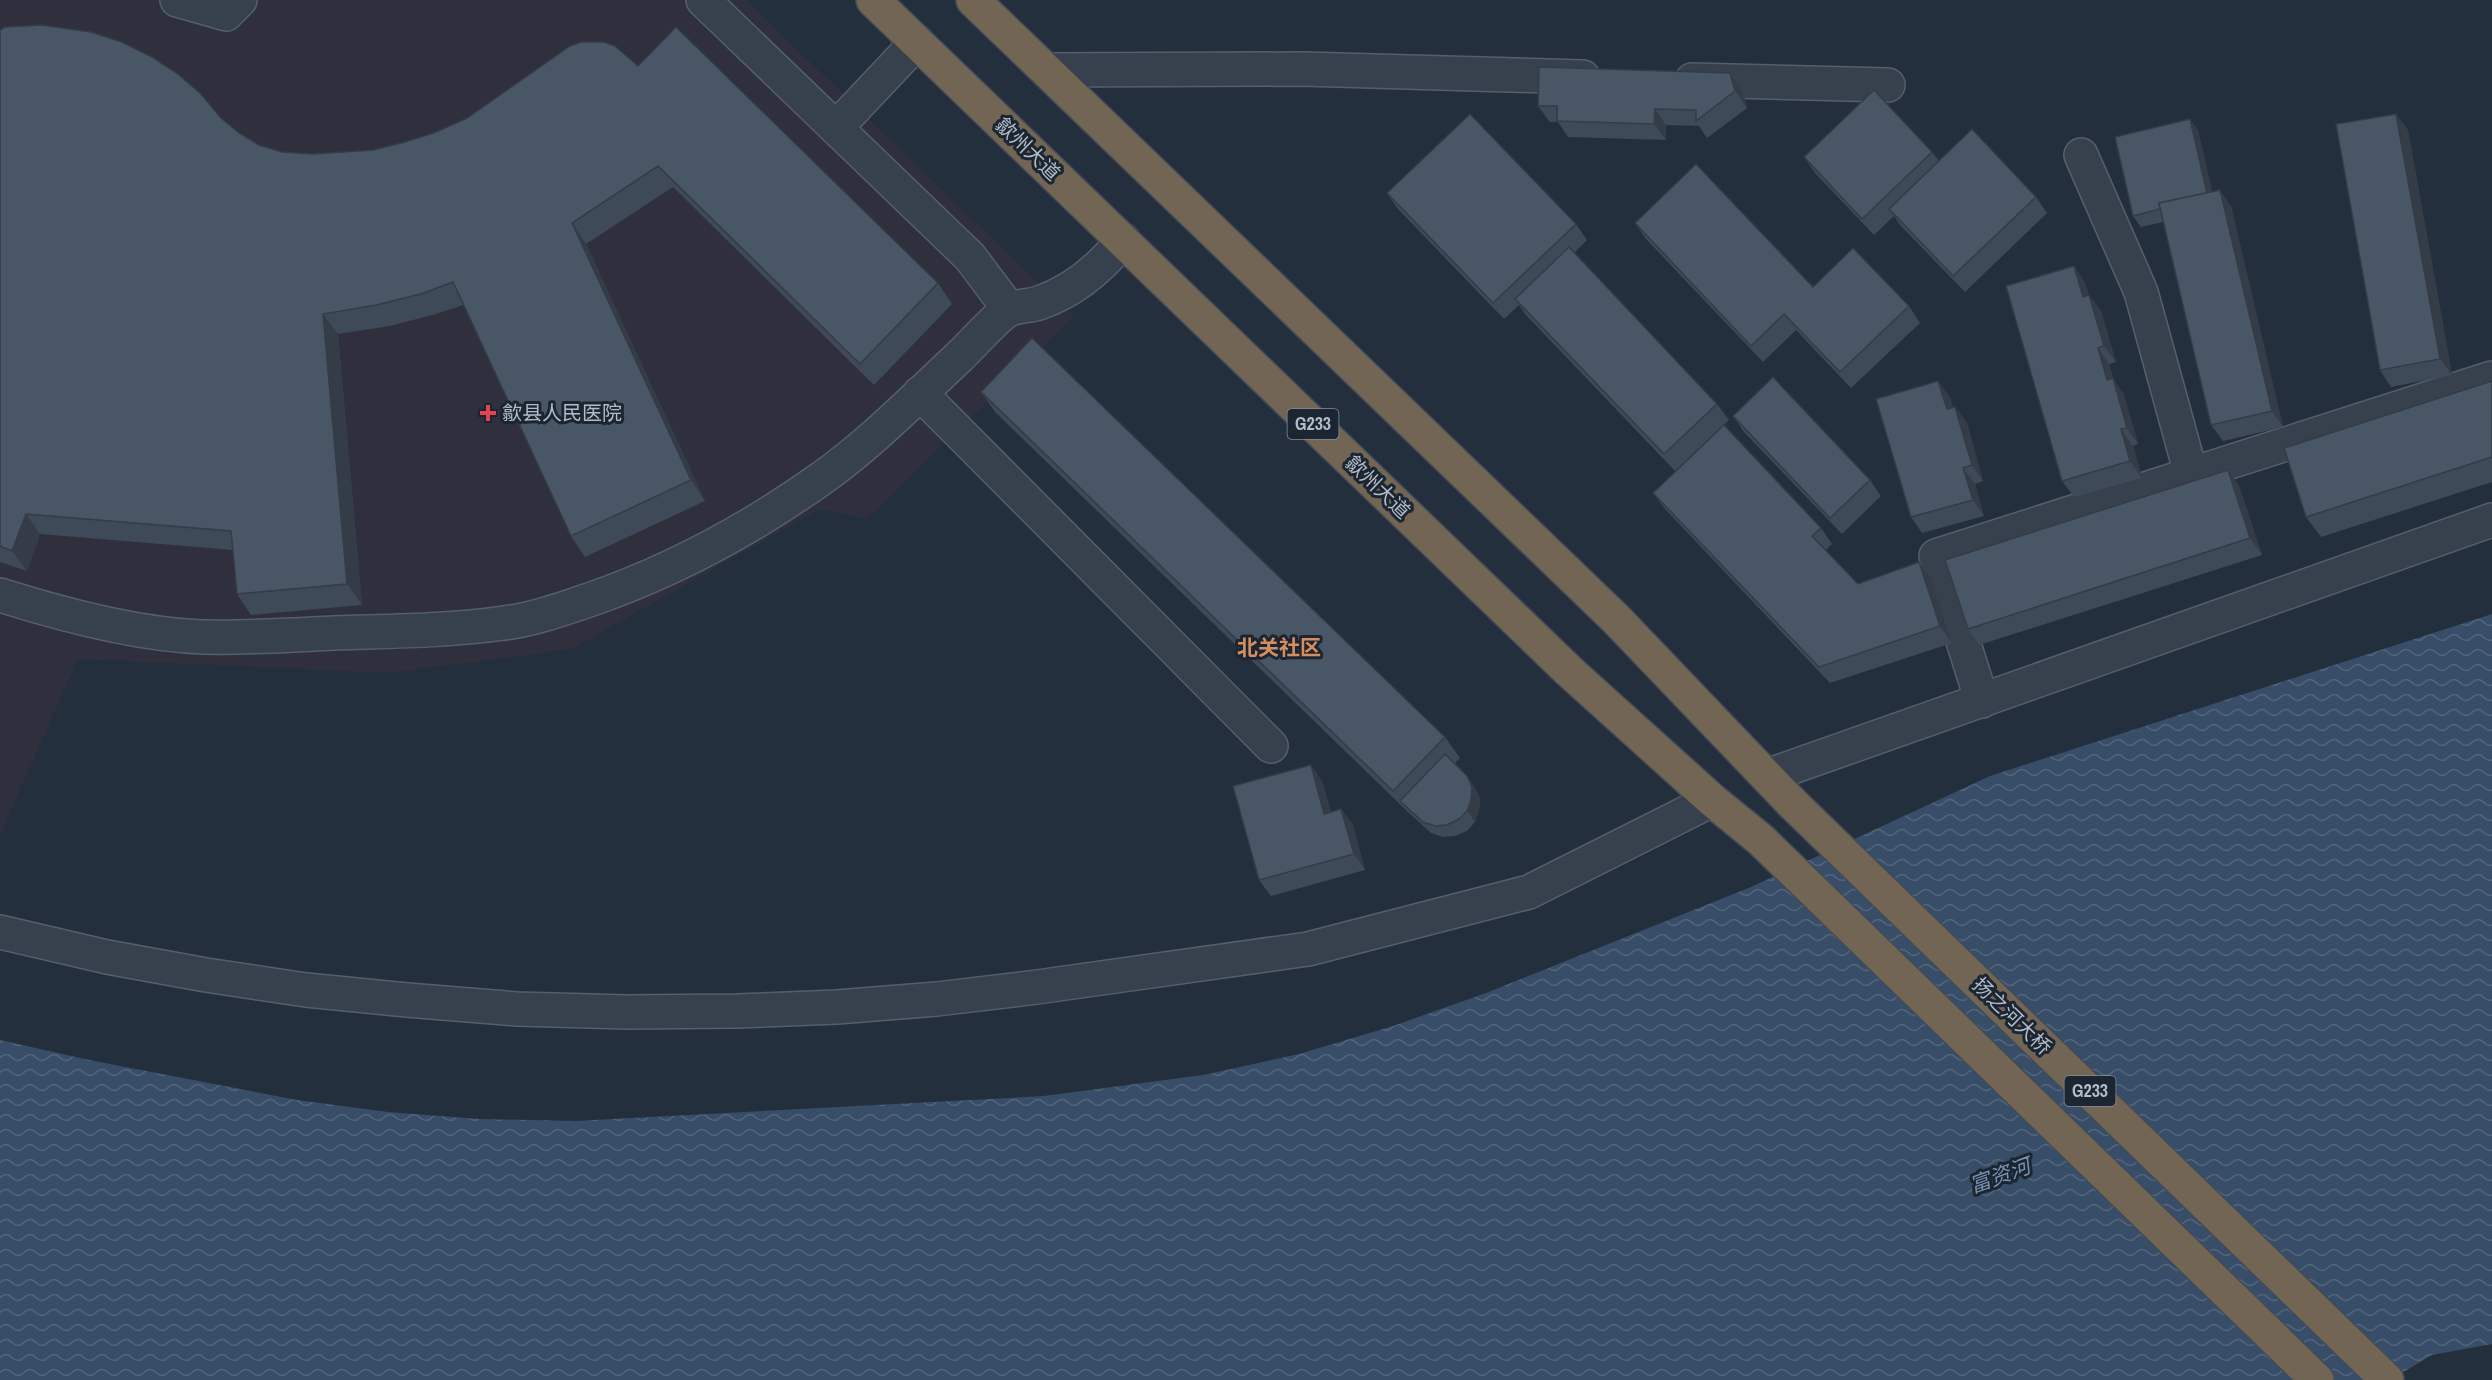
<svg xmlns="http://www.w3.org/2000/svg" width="2492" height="1380" viewBox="0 0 2492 1380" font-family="'Archivo Narrow','Noto Sans SC',sans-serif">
<defs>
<pattern id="water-waves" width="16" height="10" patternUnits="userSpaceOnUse" patternTransform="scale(1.5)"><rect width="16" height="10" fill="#384d67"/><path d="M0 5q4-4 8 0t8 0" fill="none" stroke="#52657b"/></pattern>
</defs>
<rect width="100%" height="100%" fill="#232f3d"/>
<path fill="#302f3e" d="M0,0H746L1074,317L867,519L820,509L572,649L389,673L78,659L0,836Z"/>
<path fill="url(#water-waves)" d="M2492,614V1344L2432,1355L2390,1380H0V1040L89,1060L297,1100L388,1112L479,1119L575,1121L1044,1096L1203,1075L1299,1054L1393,1026L1486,993L1751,887L1990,776Z"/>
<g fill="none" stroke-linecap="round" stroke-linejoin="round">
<g stroke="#555f6b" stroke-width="36">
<g id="minor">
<path d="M177,0L226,14L240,0"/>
<path d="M703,0L970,257L1009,309"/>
<path d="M1046,70L1303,69L1583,77"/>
<path d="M1692,80L1888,85"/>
<path d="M836,128L917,42"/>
<path d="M2081,155L2141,292L2191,474"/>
<path d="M920,393L1271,746"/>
<path d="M0,595C60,614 140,635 203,637C246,638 291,635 334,633C391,631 448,631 504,623C532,620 562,609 589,600C673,571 749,530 822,478C871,443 914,399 958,358C970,347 996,317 1008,310C1016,306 1030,306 1039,303C1074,291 1100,269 1123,240"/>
<path d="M1982,701L1936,556L2492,378"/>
<path d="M1767,776L2492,520"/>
<path d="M0,932L107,957L206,975L306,990L407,1000L517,1009L627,1012L737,1011L837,1007L937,999L1037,987L1308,949L1529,892L1712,800"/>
</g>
</g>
<g stroke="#424c58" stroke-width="36">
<g id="highway">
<path d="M873,0L1569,671L1712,800L1761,840L2317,1380"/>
<path d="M973,0L1617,620L1792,803L2387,1380"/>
</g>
</g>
<use href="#minor" stroke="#37414d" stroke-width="33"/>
<use href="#highway" stroke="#736554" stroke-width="33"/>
</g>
<g fill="#3f4a58">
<path d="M0,30L221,118L239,133L259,145L282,152L312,154L373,150L405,142L638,66L938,283L952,304L874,385L673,187L586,244L705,501L585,557L571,536L463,305L436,314L390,326L338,334L362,605L251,615L237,594L233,550L40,534L27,571L0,562Z"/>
<path d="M1730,73L1742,89L1747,108L1707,138L1699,126L1666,125V140L1568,137L1558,122H1550L1538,106Z"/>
<path d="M2198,130L2212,191L2231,206L2283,427L2223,441L2211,425L2163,222L2141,227L2133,216Z"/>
<path d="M2408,130L2452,375L2391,387L2380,370Z"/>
<path d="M1932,152L1939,161L2036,197L2047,213L1965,292L1900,225L1894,216L1874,235L1815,173L1804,157Z"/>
<path d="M1387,193L1576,224L1587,240L1574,253L1717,404L1729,420L1675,471L1526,315L1519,305L1504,319L1398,209Z"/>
<path d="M1635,223L1813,287L1909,306L1920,323L1851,388L1796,330L1763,362L1646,239Z"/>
<path d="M2074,266L2085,283L2089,295L2101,311L2116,362L2109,364L2113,379L2124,395L2138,444L2133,446L2142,478L2074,497L2062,481Z"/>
<path d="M2492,381V482L2321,537L2306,517Z"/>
<path d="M981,392L1445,737L1460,758L1455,763L1475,788L1480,798L1479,811L1475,822L1467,831L1455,836L1443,837L1431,833L1408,812L995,412Z"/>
<path d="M1950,397L1953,408L1955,407L1967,423L1983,481L1975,484L1984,516L1922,533L1911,517Z"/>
<path d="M1733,416L1870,480L1881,496L1842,534L1744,432Z"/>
<path d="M2228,470L2239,486L2262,555L1979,645L1968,629Z"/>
<path d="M1653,493L1821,528L1832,544L1826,550L1858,584L1919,562L1931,579L1952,643L1830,683L1665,509Z"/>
<path d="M1322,781L1331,812L1341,809L1353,825L1365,870L1271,896L1259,880Z"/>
</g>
<g fill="#333c47">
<path d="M1730,73L1742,89L1747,108L1735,91Z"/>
<path d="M1655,109L1666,125V140L1654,124Z"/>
<path d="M2396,114L2408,130L2452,375L2440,359Z"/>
<path d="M2190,119L2198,130L2216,209L2208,198Z"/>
<path d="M2220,190L2231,206L2283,427L2272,411Z"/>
<path d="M572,223L586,244L705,501L691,480Z"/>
<path d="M2074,266L2085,283L2094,313L2083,297Z"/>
<path d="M2089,295L2101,311L2116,362L2104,346Z"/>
<path d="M323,314L338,334L362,605L347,584Z"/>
<path d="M2098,348L2109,364L2113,379L2124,395L2138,444L2127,428L2107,380Z"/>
<path d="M1938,381L1950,397L1958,426L1947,409Z"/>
<path d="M1955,407L1967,423L1983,481L1972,465Z"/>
<path d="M2121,429L2133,446L2142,478L2130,461Z"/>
<path d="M1963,468L1975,484L1984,516L1973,500Z"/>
<path d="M2228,470L2239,486L2262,555L2250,538Z"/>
<path d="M26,514L40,534L27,571L12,551Z"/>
<path d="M1919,562L1931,579L1952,643L1940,626Z"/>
<path d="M1311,765L1322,781L1336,830L1324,814Z"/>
<path d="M1467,776L1475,788L1480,798L1479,811L1475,822L1467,811Z"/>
<path d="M1341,809L1353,825L1365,870L1354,854Z"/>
</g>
<g fill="#495666" stroke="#333c47" stroke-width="1.5">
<path d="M42,25L91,32L122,42L152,57L178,74L201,94L221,118L239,133L259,145L282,152L312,154L373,150L405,142L436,132L467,118L570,46L581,42H604L615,46L638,66L676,27L938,283L860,364L658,166L572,223L691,480L571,536L453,282L421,294L376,305L323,314L347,584L237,594L231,531L26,514L12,551L0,546V30L5,27Z"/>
<path d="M1539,67L1730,73L1735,91L1696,121V110L1655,109L1654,124L1557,121V106H1538Z"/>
<path d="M1874,90L1932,152L1862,219L1804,157Z"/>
<path d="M1470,114L1576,224L1493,303L1387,193Z"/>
<path d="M2396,114L2440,359L2380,370L2336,124Z"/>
<path d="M2190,119L2207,193L2159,203L2160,209L2133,216L2115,137Z"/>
<path d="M1972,129L2036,197L1953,276L1889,209Z"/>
<path d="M1696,164L1813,287L1853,248L1909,306L1840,372L1784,314L1751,346L1635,223Z"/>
<path d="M2220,190L2272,411L2211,425L2159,203Z"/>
<path d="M1569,247L1717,404L1664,454L1515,299Z"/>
<path d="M2074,266L2083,297L2089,295L2104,346L2098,348L2107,380L2113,378L2127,428L2121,429L2130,461L2062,481L2006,286Z"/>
<path d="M1032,338L1445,737L1393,791L981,392Z"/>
<path d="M1773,377L1870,480L1830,518L1733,416Z"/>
<path d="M1938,381L1947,409L1955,407L1972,465L1963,468L1973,500L1911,517L1876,399Z"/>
<path d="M2492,381V457L2306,517L2284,448Z"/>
<path d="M1724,425L1821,528L1812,536L1858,584L1919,562L1940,626L1819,667L1653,493Z"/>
<path d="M2228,470L2250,538L1968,629L1945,560Z"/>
<path d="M1445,754L1467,776L1472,787L1471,800L1467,811L1459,819L1447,825L1435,826L1423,822L1400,801Z"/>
<path d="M1311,765L1324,814L1341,809L1354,854L1259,880L1233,786Z"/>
</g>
<path fill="#e0444e" stroke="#1c2632" stroke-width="2" d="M485 404h6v6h6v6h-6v6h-6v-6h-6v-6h6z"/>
<g text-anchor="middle" stroke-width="6" stroke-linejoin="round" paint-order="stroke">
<g fill="#1c2632" stroke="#858f9b" stroke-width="1.5">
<rect x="1287.5" y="409" width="51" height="30" rx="4.5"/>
<rect x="2064.5" y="1076" width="51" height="30" rx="4.5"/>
</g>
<g font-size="18" font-weight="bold" fill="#b2bcc8">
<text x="1313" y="430">G233</text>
<text x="2090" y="1097">G233</text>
</g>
<g font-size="20" fill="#b2bcc8" stroke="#1c2632">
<text transform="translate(1028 149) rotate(44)" y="7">歙州大道</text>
<text transform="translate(1378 487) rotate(44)" y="7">歙州大道</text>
<text transform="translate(2012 1016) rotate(44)" y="7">扬之河大桥</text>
</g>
<g font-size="20" fill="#b2bcc8" stroke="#1c2632" text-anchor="start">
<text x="502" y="420">歙县人民医院</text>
</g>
<g font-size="21" font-weight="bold" fill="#d68e5f" stroke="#1c2632">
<text x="1279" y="655">北关社区</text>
</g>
<g font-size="21" font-style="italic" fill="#7a93b1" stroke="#1c2632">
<text transform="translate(2000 1176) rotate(-20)" y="7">富资河</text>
</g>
</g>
</svg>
